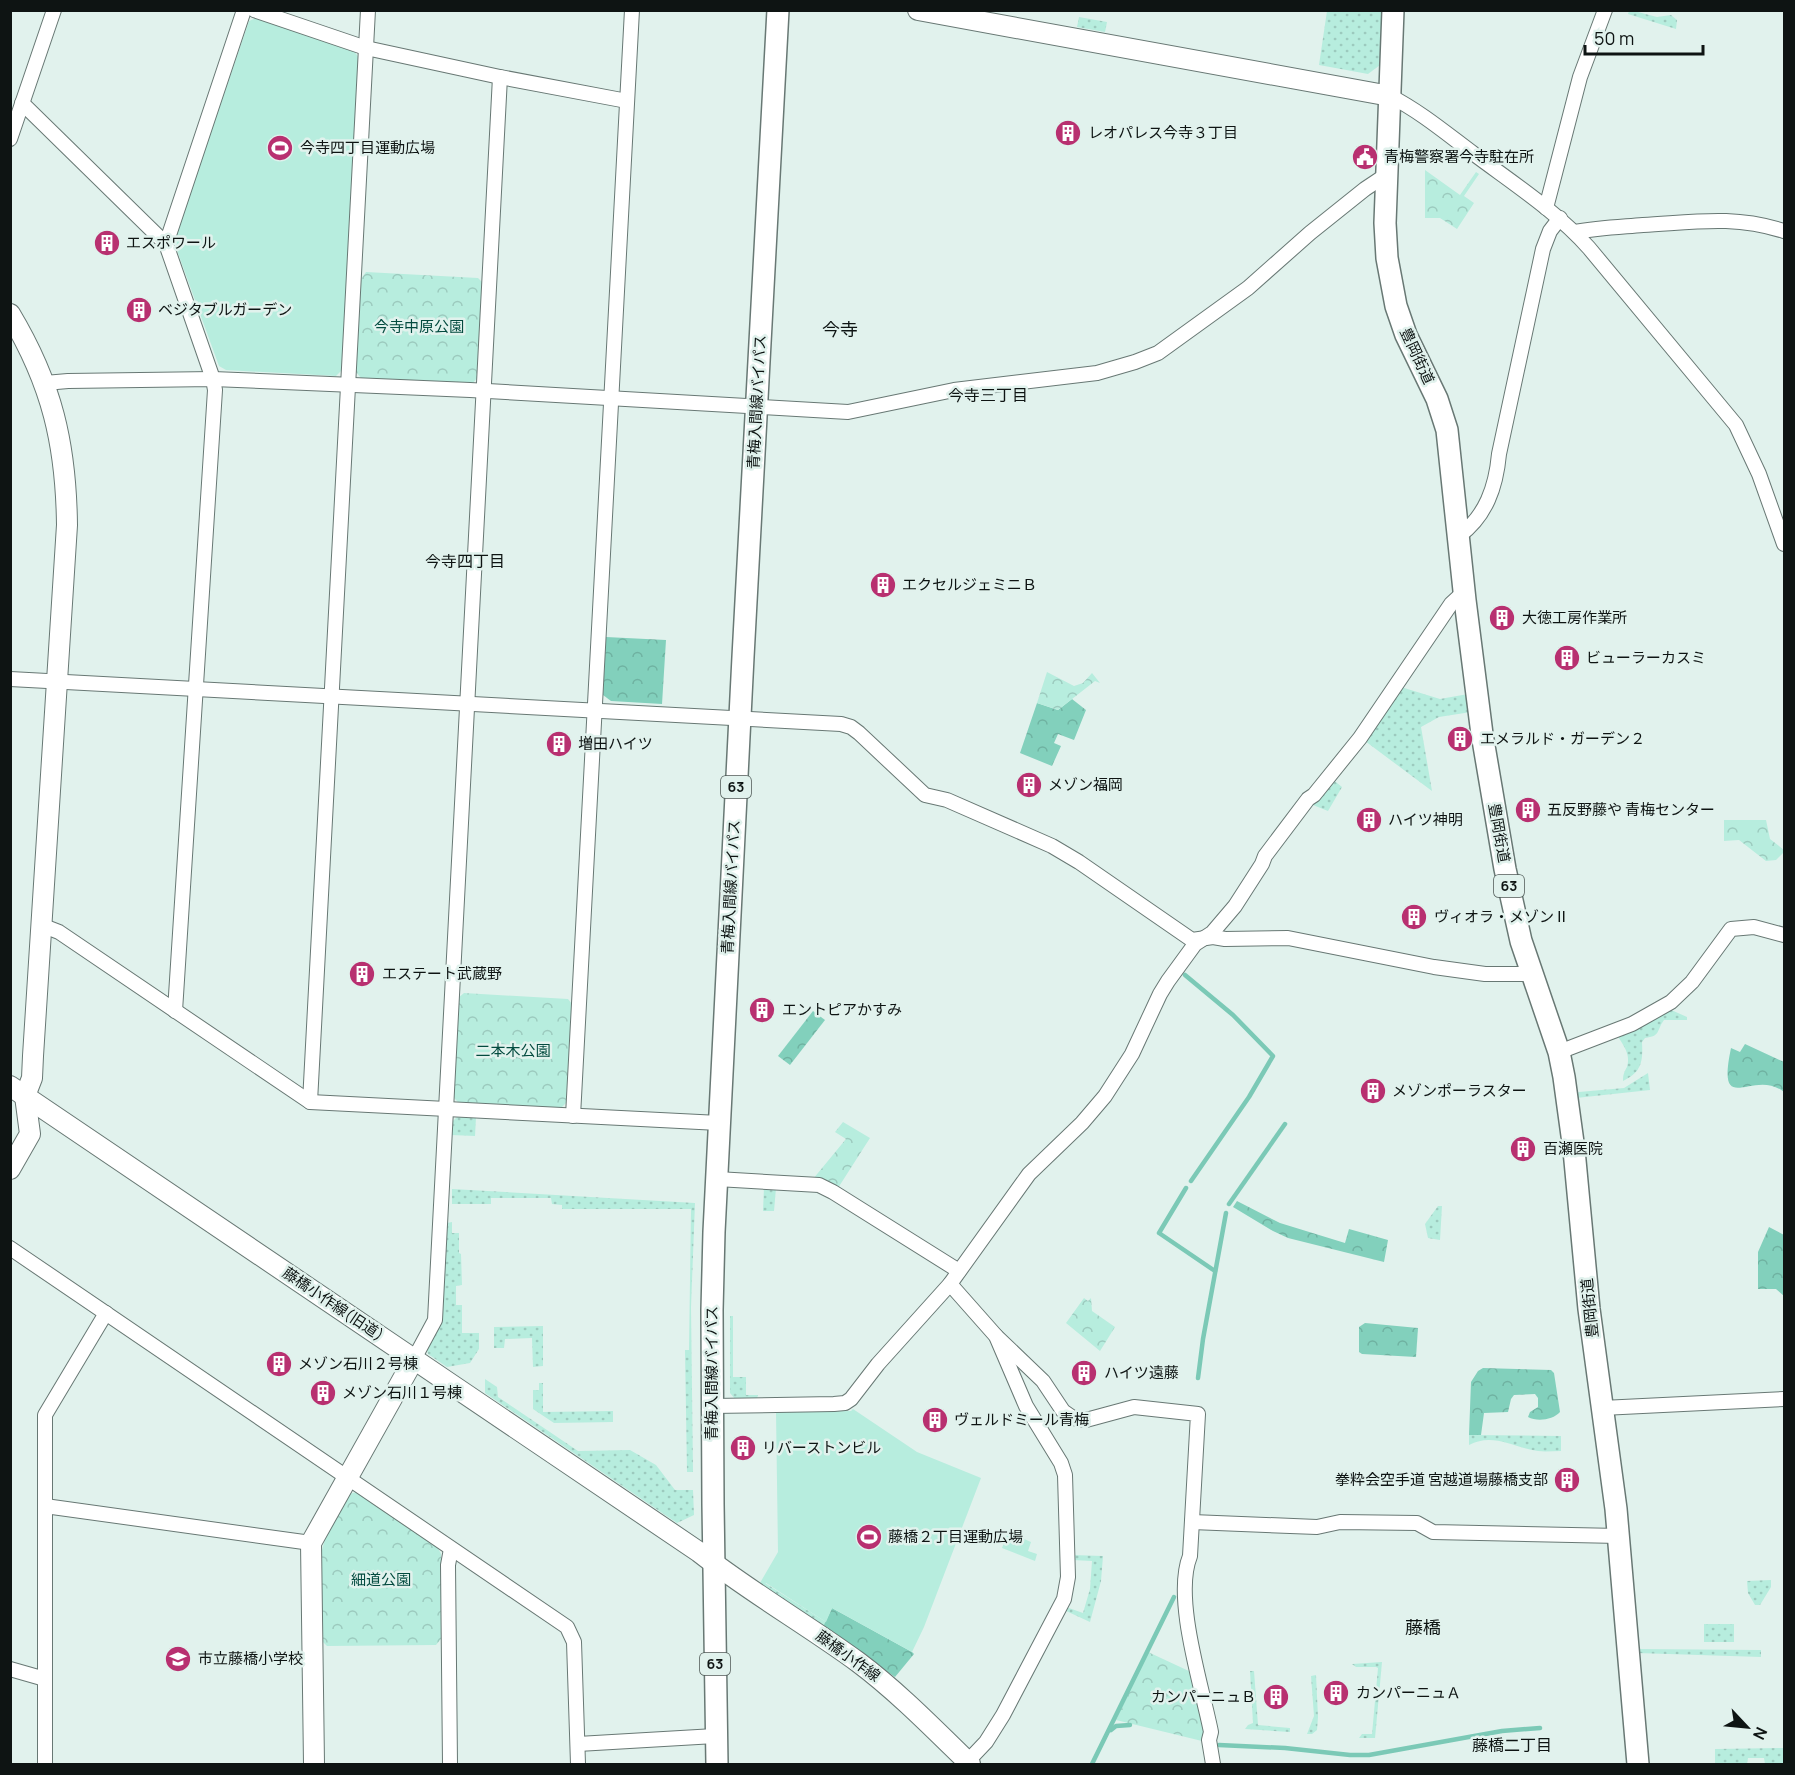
<svg xmlns="http://www.w3.org/2000/svg" width="1795" height="1775" viewBox="0 0 1795 1775" font-family="Manrope,'Noto Sans JP',sans-serif">
<defs>
<pattern id="grass-dots" width="8" height="8" patternUnits="userSpaceOnUse" patternTransform="scale(1.5)"><rect width="8" height="8" fill="#b7edde"/><path d="M2 2h.1M6 6h.1" fill="none" stroke="#9ccabe" stroke-width="1.8" stroke-linecap="round"/></pattern>
<pattern id="forest-crowns" width="20" height="18" patternUnits="userSpaceOnUse" patternTransform="scale(1.5)"><rect width="20" height="18" fill="#82d0bc"/><path d="M2 6a3 3 0 1 1 6 0M12 15a3 3 0 1 1 6 0" fill="none" stroke="#6fb2a1"/></pattern>
<pattern id="park-crowns" width="20" height="18" patternUnits="userSpaceOnUse" patternTransform="scale(1.5)"><rect width="20" height="18" fill="#b7edde"/><path d="M2 6a3 3 0 1 1 6 0M12 15a3 3 0 1 1 6 0" fill="none" stroke="#9ccabe"/></pattern>
</defs>
<rect width="100%" height="100%" fill="#e1f2ed"/>
<g fill="url(#grass-dots)">
<path d="M1327,11L1381,12L1385,18L1384,62L1368,74L1319,65Z"/>
<path d="M1634,11L1657,17L1671,15L1677,20L1676,29L1628,14L1629,11Z"/>
<path d="M1079,17L1107,22L1105,32L1077,27Z"/>
<path d="M1401,687L1440,699L1468,694L1471,712L1439,717L1421,727L1432,791L1365,741Z"/>
<path d="M1332,779L1342,787L1328,811L1313,805Z"/>
<path d="M1669,1009L1687,1017V1020H1664C1656,1031 1661,1036 1645,1038L1642,1042C1643,1061 1642,1072 1623,1081C1623,1075 1624,1072 1627,1067C1631,1054 1623,1045 1617,1035Z"/>
<path d="M1648,1073L1650,1090L1576,1098L1575,1094L1579,1092L1624,1088Z"/>
<path d="M458,1116L476,1117L475,1136L451,1135L452,1122Z"/>
<path d="M764,1187L776,1188L774,1211H763Z"/>
<path d="M452,1189L695,1203L691,1307L693,1472H687L685,1350H689L691,1209H562V1205L552,1204L551,1198H491V1204H452Z"/>
<path d="M1438,1206H1442L1440,1240L1428,1238L1425,1224Z"/>
<path d="M452,1222V1233H459V1253L461,1254L462,1285L456,1286V1305H462V1333H479V1349L470,1363L447,1367L428,1354L427,1350L441,1322L447,1223Z"/>
<path d="M730,1316H733V1377H746V1395H758L757,1399H735L730,1393Z"/>
<path d="M543,1326V1366L533,1367L532,1338L505,1339L504,1348H494V1327Z"/>
<path d="M485,1379L497,1387L498,1397L578,1451L630,1450L656,1465L675,1490H693L694,1515L677,1523L485,1393Z"/>
<path d="M539,1383H543V1412L613,1411V1422L554,1423L533,1409V1390H539Z"/>
<path d="M1469,1435L1561,1436V1451C1553,1451 1545,1452 1538,1451C1514,1448 1493,1432 1469,1445Z"/>
<path d="M1072,1555L1103,1556L1101,1581L1090,1622L1064,1610L1066,1607L1083,1613L1090,1589L1092,1561L1072,1560Z"/>
<path d="M1771,1580V1587L1760,1605H1755L1748,1593L1747,1581Z"/>
<path d="M765,1583L826,1622L823,1627L763,1586Z"/>
<rect x="1704" y="1624" width="30" height="18"/>
<path d="M1637,1649L1761,1650V1657L1637,1653Z"/>
<path d="M1382,1662L1375,1738H1359L1362,1734H1372L1378,1668L1376,1667H1356L1352,1664Z"/>
<path d="M1250,1671H1254L1258,1725L1290,1728V1732L1245,1729L1248,1725L1253,1723Z"/>
<path d="M1316,1675L1318,1717L1317,1730L1312,1734H1307L1314,1716L1311,1676Z"/>
<path d="M1784,1748V1764H1765L1764,1758H1748L1747,1764H1715V1749Z"/>
</g>
<g fill="url(#forest-crowns)">
<path d="M606,637L666,640L662,704L611,701L603,695Z"/>
<path d="M1072,699L1086,710L1074,740L1058,734L1054,743L1061,746L1052,766L1020,753L1037,703L1058,710Z"/>
<path d="M813,1011L825,1020L790,1065L778,1056Z"/>
<path d="M1745,1044L1784,1062V1092C1753,1067 1716,1120 1731,1048L1740,1052Z"/>
<path d="M1237,1201L1280,1223L1345,1243L1349,1229L1388,1240L1384,1262L1288,1238L1273,1231L1233,1207Z"/>
<path d="M1769,1227L1784,1235V1296L1776,1289H1758V1252Z"/>
<path d="M1365,1323L1418,1328L1416,1357L1362,1354L1359,1352V1327Z"/>
<path d="M1483,1368L1551,1370L1554,1373L1560,1412C1553,1420 1537,1422 1528,1417L1530,1412L1538,1407V1398L1535,1394L1514,1395L1511,1399L1508,1412L1484,1413L1481,1435H1469L1471,1382L1478,1371Z"/>
<path d="M832,1608L912,1652L914,1654L895,1677L823,1627Z"/>
</g>
<g fill="url(#park-crowns)">
<path d="M1425,170L1460,195L1476,172L1479,174L1464,196L1474,203L1457,229L1440,218H1425Z"/>
<path d="M366,272L478,278L483,283L477,378L473,383L361,378L356,372L361,279Z"/>
<path d="M1047,672L1074,686L1083,683L1092,673L1100,683L1095,681L1058,710L1037,703Z"/>
<path d="M1724,820H1766L1770,839L1784,850V852L1776,860L1766,861L1739,840L1724,841Z"/>
<path d="M464,993L568,999L572,1004L566,1103L561,1108L458,1102L453,1097L458,998Z"/>
<path d="M843,1122L870,1138L838,1188L813,1179L846,1139L835,1132Z"/>
<path d="M1084,1298L1088,1301L1091,1298L1092,1311L1115,1327L1100,1351L1066,1323Z"/>
<path d="M357,1492L437,1546L441,1554V1639L436,1645L327,1646L322,1641V1550L325,1539L349,1494Z"/>
<path d="M1148,1652L1191,1672L1206,1742L1116,1720Z"/>
</g>
<g fill="#b7edde">
<path d="M256,18L354,51L359,58L344,341L341,371L336,376L226,370L219,366L175,245V238L249,21Z"/>
<path d="M853,1409L917,1452L981,1478L924,1627L912,1652L832,1608L826,1622L766,1583L763,1586L760,1583L778,1552L776,1412L851,1411Z"/>
<path d="M1008,1532L1031,1542L1028,1551L1037,1554L1035,1561L1002,1548Z"/>
</g>
<g fill="none" stroke-linecap="round" stroke-linejoin="round">
<g stroke="#7bc9b6" stroke-width="4.5">
<path d="M1185,975L1233,1015L1273,1056L1249,1097L1191,1181"/>
<path d="M1186,1188L1159,1233L1215,1271"/>
<path d="M1229,1204L1285,1124"/>
<path d="M1198,1378L1203,1339L1226,1213"/>
<path d="M1111,1730L1116,1726L1130,1725"/>
<path d="M1219,1745L1285,1748L1350,1755H1369L1502,1731L1540,1728"/>
<path d="M1092,1764L1174,1597"/>
</g>
<g stroke="#687874" stroke-width="16">
<g id="street">
<path d="M254,10L366,48L500,77L627,101"/>
<path d="M1390,96C1421,112 1447,134 1474,154C1514,184 1556,211 1589,248L1736,425L1759,474L1784,544"/>
<path d="M22,103L166,244L213,379L215,390L175,1011"/>
<path d="M10,139L54,10"/>
<path d="M1546,208L1580,77L1605,10"/>
<path d="M1575,232C1598,228 1620,227 1643,225C1696,222 1733,215 1784,231"/>
<path d="M166,244L244,10"/>
<path d="M45,383L68,381L213,379L470,390L848,412L954,390L1097,373L1135,362L1158,353L1248,288L1310,233L1365,189L1386,175"/>
<path d="M1459,536C1486,516 1496,487 1499,454L1543,249L1550,231L1560,218"/>
<path d="M10,679L841,724L851,727L859,733L925,795L947,800L1052,846L1079,862L1192,940L1213,937L1225,939L1288,938L1434,967L1485,974H1532"/>
<path d="M41,925L59,932L310,1102L719,1123"/>
<path d="M1559,1052L1632,1024L1671,1002L1692,982L1731,929L1754,927L1784,935"/>
<path d="M310,1102L368,10"/>
<path d="M573,1116L632,10"/>
<path d="M717,1179L819,1185L833,1192L959,1271"/>
<path d="M10,1248L567,1627L574,1642L578,1764"/>
<path d="M950,1284L996,1336L1026,1406L1061,1463L1065,1475L1068,1577L1064,1599L1003,1715L986,1742L967,1762"/>
<path d="M996,1336L1043,1381L1063,1411L1073,1418L1086,1420L1134,1407L1198,1414L1190,1556C1173,1598 1202,1686 1211,1732L1209,1740L1213,1764"/>
<path d="M414,1359L435,1320L500,77"/>
<path d="M712,1406L834,1404L845,1403L851,1399L878,1364L950,1284L1029,1174L1082,1123L1105,1096L1132,1054L1160,994L1168,981L1195,944L1212,933L1235,906L1262,864L1265,856L1308,799L1314,795L1360,738L1451,604L1464,592"/>
<path d="M1602,1408L1784,1399"/>
<path d="M45,1506L311,1543"/>
<path d="M1192,1522L1317,1527L1340,1522L1417,1523L1433,1532L1619,1536"/>
<path d="M10,1669L45,1679"/>
<path d="M578,1744L715,1736"/>
<path d="M45,1764V1415L106,1313"/>
<path d="M450,1764L448,1565L451,1549"/>
</g>
</g>
<g stroke="#687874" stroke-width="22">
<g id="secondary">
<path d="M918,10L1390,96"/>
<path d="M10,314C52,384 66,444 67,525L33,1056L32,1078L25,1096L30,1134L10,1169"/>
<path d="M10,1086L699,1552C750,1592 806,1624 858,1662C898,1692 934,1729 970,1764"/>
<path d="M314,1764L311,1543L414,1359"/>
</g>
</g>
<g stroke="#687874" stroke-width="24">
<g id="primary">
<path d="M1393,10L1385,223L1387,258L1396,306L1406,335L1437,399L1447,430L1465,600L1482,734L1505,869L1521,941L1559,1052L1564,1077L1574,1150L1589,1309L1616,1509L1638,1764"/>
<path d="M717,1764L713,1504L712,1310L714,1232L743,657L778,10"/>
</g>
</g>
<use href="#street" stroke="#fff" stroke-width="14"/>
<use href="#secondary" stroke="#fff" stroke-width="20"/>
<use href="#primary" stroke="#fff" stroke-width="21"/>
</g>
<defs>
<g id="building-disc" transform="scale(1.35)"><circle r="9.5" fill="#b83070" stroke="#e1f2ed"/><path d="M-4-6H4V6H1V3H-1V6H-4ZM-2.5-4.3h1.7v1.8h-1.7ZM.8-4.3h1.7v1.8H.8ZM-2.5-1h1.7V.8h-1.7ZM.8-1h1.7V.8H.8Z" fill="#fff"/></g>
<g id="stadium-disc" transform="scale(1.35)"><circle r="9.5" fill="#b83070" stroke="#e1f2ed"/><path d="M0-5a6.5 5 0 1 0 0 10a6.5 5 0 1 0 0-10ZM-3.5-1.8h7v3.6h-7Z" fill="#fff"/></g>
<g id="civic-disc" transform="scale(1.35)"><circle r="9.5" fill="#b83070" stroke="#e1f2ed"/><path d="M-.6-6.5H3V-4.5H.6V-3L4-1V1h2V6H-6V1h2V-1L-.6-3ZM-1.2 2.5V6h2.4V2.5Z" fill="#fff"/></g>
<g id="school-disc" transform="scale(1.35)"><circle r="9.5" fill="#b83070" stroke="#e1f2ed"/><path d="M0-5L7-2L0 1L-7-2ZM-4 1L0 2.5L4 1V4Q0 6-4 4Z" fill="#fff"/></g>
</defs>
<g fill-rule="evenodd">
<use href="#building-disc" x="1068" y="133"/>
<use href="#stadium-disc" x="280" y="148"/>
<use href="#civic-disc" x="1365" y="157"/>
<use href="#building-disc" x="107" y="243"/>
<use href="#building-disc" x="139" y="310"/>
<use href="#building-disc" x="883" y="585"/>
<use href="#building-disc" x="1502" y="618"/>
<use href="#building-disc" x="1567" y="658"/>
<use href="#building-disc" x="1460" y="739"/>
<use href="#building-disc" x="559" y="744"/>
<use href="#building-disc" x="1029" y="785"/>
<use href="#building-disc" x="1528" y="810"/>
<use href="#building-disc" x="1369" y="820"/>
<use href="#building-disc" x="1414" y="917"/>
<use href="#building-disc" x="362" y="974"/>
<use href="#building-disc" x="762" y="1010"/>
<use href="#building-disc" x="1373" y="1091"/>
<use href="#building-disc" x="1523" y="1149"/>
<use href="#building-disc" x="279" y="1364"/>
<use href="#building-disc" x="1084" y="1373"/>
<use href="#building-disc" x="323" y="1393"/>
<use href="#building-disc" x="935" y="1420"/>
<use href="#building-disc" x="743" y="1448"/>
<use href="#building-disc" x="1567" y="1480"/>
<use href="#stadium-disc" x="869" y="1537"/>
<use href="#school-disc" x="178" y="1659"/>
<use href="#building-disc" x="1336" y="1693"/>
<use href="#building-disc" x="1276" y="1697"/>
</g>
<g text-anchor="middle" stroke-width="5" stroke-linejoin="round" paint-order="stroke">
<g fill="#e1f2ed" stroke="#4d5754" stroke-width="1.5">
<rect x="721" y="776" width="30" height="22" rx="4.5"/>
<rect x="1494" y="875" width="30" height="22" rx="4.5"/>
<rect x="700" y="1653" width="30" height="22" rx="4.5"/>
</g>
<g font-size="14" font-weight="bold" fill="#0e1413">
<text x="736" y="792">63</text>
<text x="1509" y="891">63</text>
<text x="715" y="1669">63</text>
</g>
<g font-size="15" fill="#0e1413" stroke="#e1f2ed" text-anchor="start">
<text x="1088" y="138">レオパレス今寺３丁目</text>
<text x="300" y="153">今寺四丁目運動広場</text>
<text x="1384" y="162">青梅警察署今寺駐在所</text>
<text x="126" y="248">エスポワール</text>
<text x="158" y="315">ベジタブルガーデン</text>
<text x="902" y="590">エクセルジェミニＢ</text>
<text x="1522" y="623">大徳工房作業所</text>
<text x="1586" y="663">ビューラーカスミ</text>
<text x="1480" y="744">エメラルド・ガーデン２</text>
<text x="578" y="749">増田ハイツ</text>
<text x="1048" y="790">メゾン福岡</text>
<text x="1547" y="815">五反野藤や 青梅センター</text>
<text x="1388" y="825">ハイツ神明</text>
<text x="1434" y="922">ヴィオラ・メゾンⅡ</text>
<text x="382" y="979">エステート武蔵野</text>
<text x="782" y="1015">エントピアかすみ</text>
<text x="1392" y="1096">メゾンポーラスター</text>
<text x="1543" y="1154">百瀬医院</text>
<text x="298" y="1369">メゾン石川２号棟</text>
<text x="1104" y="1378">ハイツ遠藤</text>
<text x="342" y="1398">メゾン石川１号棟</text>
<text x="954" y="1425">ヴェルドミール青梅</text>
<text x="762" y="1453">リバーストンビル</text>
<text x="1548" y="1485" text-anchor="end">拳粋会空手道 宮越道場藤橋支部</text>
<text x="888" y="1542">藤橋２丁目運動広場</text>
<text x="198" y="1664">市立藤橋小学校</text>
<text x="1356" y="1698">カンパーニュＡ</text>
<text x="1256" y="1702" text-anchor="end">カンパーニュＢ</text>
</g>
<g font-size="15" fill="#034b3f" stroke="#e1f2ed">
<text x="419" y="332">今寺中原公園</text>
<text x="513" y="1056">二本木公園</text>
<text x="381" y="1585">細道公園</text>
</g>
<g font-size="15" fill="#0e1413" stroke="#e1f2ed">
<text transform="translate(1417 356) rotate(65)" y="5">豊岡街道</text>
<text transform="translate(757 402) rotate(-87)" y="5">青梅入間線バイパス</text>
<text transform="translate(1499 833) rotate(80)" y="5">豊岡街道</text>
<text transform="translate(731 887) rotate(-87)" y="5">青梅入間線バイパス</text>
<text transform="translate(333 1304) rotate(34)" y="5">藤橋小作線(旧道)</text>
<text transform="translate(1590 1308) rotate(-96)" y="5">豊岡街道</text>
<text transform="translate(712 1373) rotate(-90)" y="5">青梅入間線バイパス</text>
<text transform="translate(848 1656) rotate(36)" y="5">藤橋小作線</text>
</g>
<g font-size="16" fill="#0e1413" stroke="#e1f2ed">
<text x="988" y="401">今寺三丁目</text>
<text x="465" y="567">今寺四丁目</text>
<text x="1512" y="1751">藤橋二丁目</text>
</g>
<g font-size="18" fill="#0e1413" stroke="#e1f2ed">
<text x="840" y="336">今寺</text>
<text x="1423" y="1634">藤橋</text>
</g>
</g>
<rect width="1795" height="1775" fill="none" stroke="#0e1413" stroke-width="24"/>
<g transform="translate(1747 1727) rotate(116)" stroke="#e1f2ed" stroke-width="4.5" paint-order="stroke">
<path d="M0-4.5L10 22L0 15L-10 22Z" fill="#0e1413"/>
<text y="-9" font-size="16" font-weight="bold" text-anchor="middle" fill="#0e1413">N</text>
</g>
<path d="M1585 45v9h118v-9" fill="none" stroke="#0e1413" stroke-width="3"/>
<text x="1594" y="45" font-size="18" fill="#0e1413" stroke="#e1f2ed" stroke-width="4.5" paint-order="stroke">50 m</text>
</svg>
